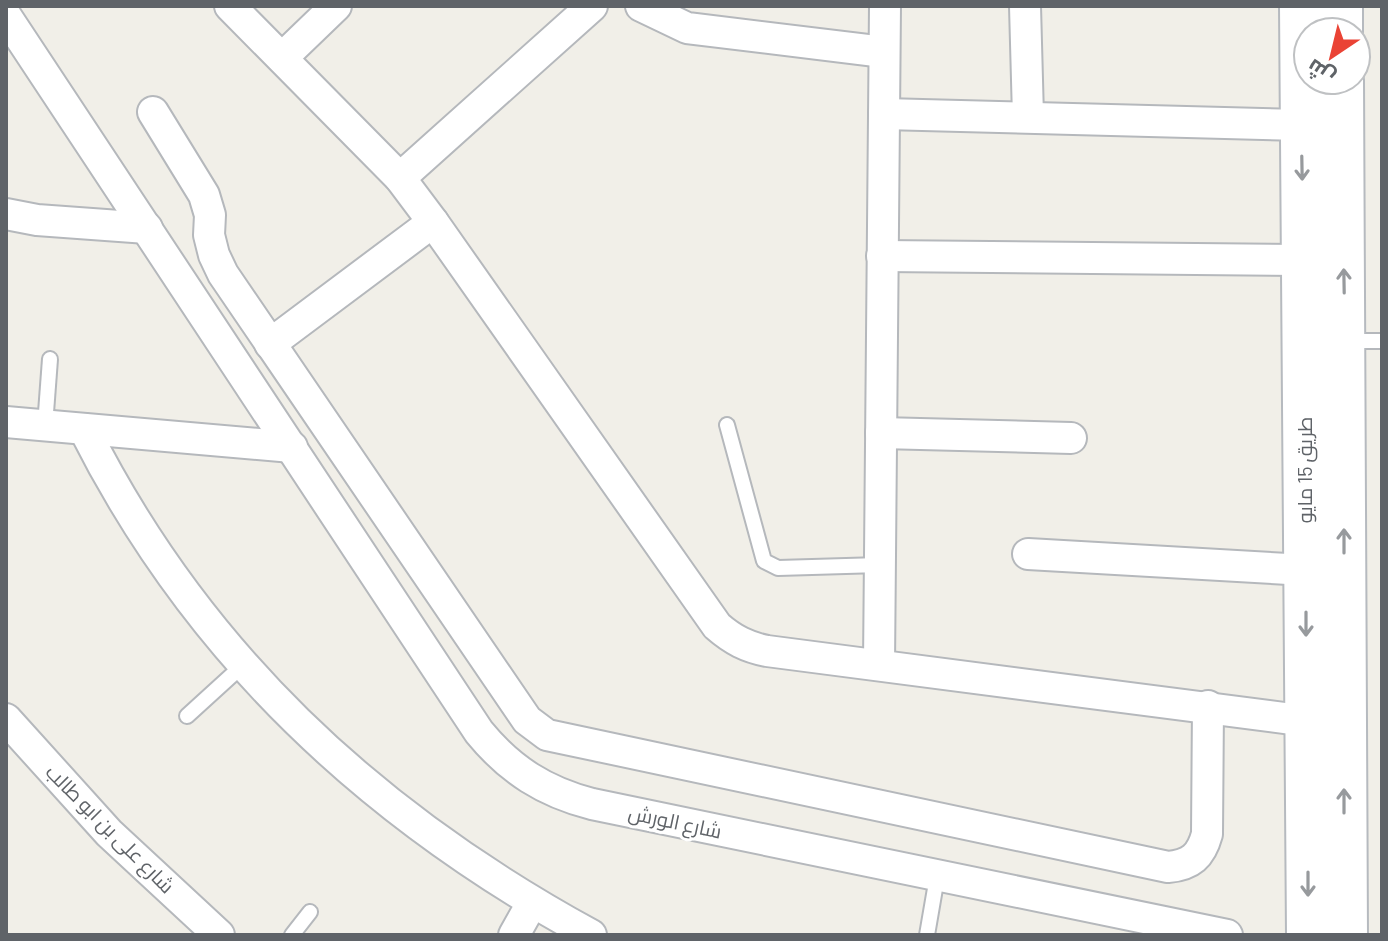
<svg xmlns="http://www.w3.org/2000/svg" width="1388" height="941" viewBox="0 0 1388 941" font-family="Barlow,Cairo,sans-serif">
<rect width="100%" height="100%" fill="#f1efe8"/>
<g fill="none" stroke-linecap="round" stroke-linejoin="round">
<g stroke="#b5b8bc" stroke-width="18">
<g id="service">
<path d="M1346,341H1382"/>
<path d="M727,425L764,561L778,568L880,565"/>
<path d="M45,426L50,359"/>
<path d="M187,716L243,665"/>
<path d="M292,935L310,912"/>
<path d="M927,935L937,877"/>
</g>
</g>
<g stroke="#b5b8bc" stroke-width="34">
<g id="minor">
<path d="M230,6L400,178L433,222L717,626C733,640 747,647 767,651L1307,721"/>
<path d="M641,6L687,28L884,52"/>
<path d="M1025,6L1028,117"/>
<path d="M6,16L479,732C510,770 545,792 592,804L1227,935"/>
<path d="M282,58L336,6"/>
<path d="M153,112L204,195L210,215L209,235L214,255L223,274L527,720L547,735L1168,867C1191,865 1201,856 1207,834L1208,706"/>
<path d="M884,114L1302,125"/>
<path d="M400,178L592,6"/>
<path d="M6,214L37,220L147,228"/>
<path d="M882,256L1303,260"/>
<path d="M270,344L433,222"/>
<path d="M6,422L292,447"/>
<path d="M84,429C197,654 371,815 591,935"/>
<path d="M881,433L1071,438"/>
<path d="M1028,554L1306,570"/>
<path d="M879,665L885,6"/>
<path d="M6,719L109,833L219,935"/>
<path d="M514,935L532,903"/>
</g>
</g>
<g stroke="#b6babf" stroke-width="46">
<g id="secondary">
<path d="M1301,6L1308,935"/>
<path d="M1341,6V32"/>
<path d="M1342,80L1346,935"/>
</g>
</g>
<use href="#service" stroke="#fff" stroke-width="14"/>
<use href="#minor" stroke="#fff" stroke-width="30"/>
<use href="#secondary" stroke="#fff" stroke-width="42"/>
</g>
<defs><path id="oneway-shaft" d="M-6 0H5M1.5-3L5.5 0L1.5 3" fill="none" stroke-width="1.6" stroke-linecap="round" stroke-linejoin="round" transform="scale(2)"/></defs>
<g stroke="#979a9d">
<use href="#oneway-shaft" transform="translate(1302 168) rotate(89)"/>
<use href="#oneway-shaft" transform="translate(1344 281) rotate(-91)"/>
<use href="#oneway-shaft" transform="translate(1344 541) rotate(-90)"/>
<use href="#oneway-shaft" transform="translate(1306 624) rotate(90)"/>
<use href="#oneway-shaft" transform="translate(1344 801) rotate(-90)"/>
<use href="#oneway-shaft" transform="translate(1308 884) rotate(90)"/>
</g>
<g text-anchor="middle" stroke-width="6" stroke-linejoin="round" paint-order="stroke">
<g font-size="20" fill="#5f6368" stroke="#fff">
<text transform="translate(1305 470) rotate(-90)" y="7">طريق 15 مايو</text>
<text transform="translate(675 822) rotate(12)" y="7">شارع الورش</text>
<text transform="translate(110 829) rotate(45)" y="7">شارع على بن ابو طالب</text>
</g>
</g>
<rect width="1388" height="941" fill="none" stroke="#5f6368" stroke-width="16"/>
<g transform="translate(1332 56) rotate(215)"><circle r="38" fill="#ffffff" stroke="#bfc1c3" stroke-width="2"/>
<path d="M0-6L14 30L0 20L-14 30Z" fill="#ea4335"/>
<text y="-12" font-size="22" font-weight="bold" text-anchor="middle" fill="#5f6368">ش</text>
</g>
</svg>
